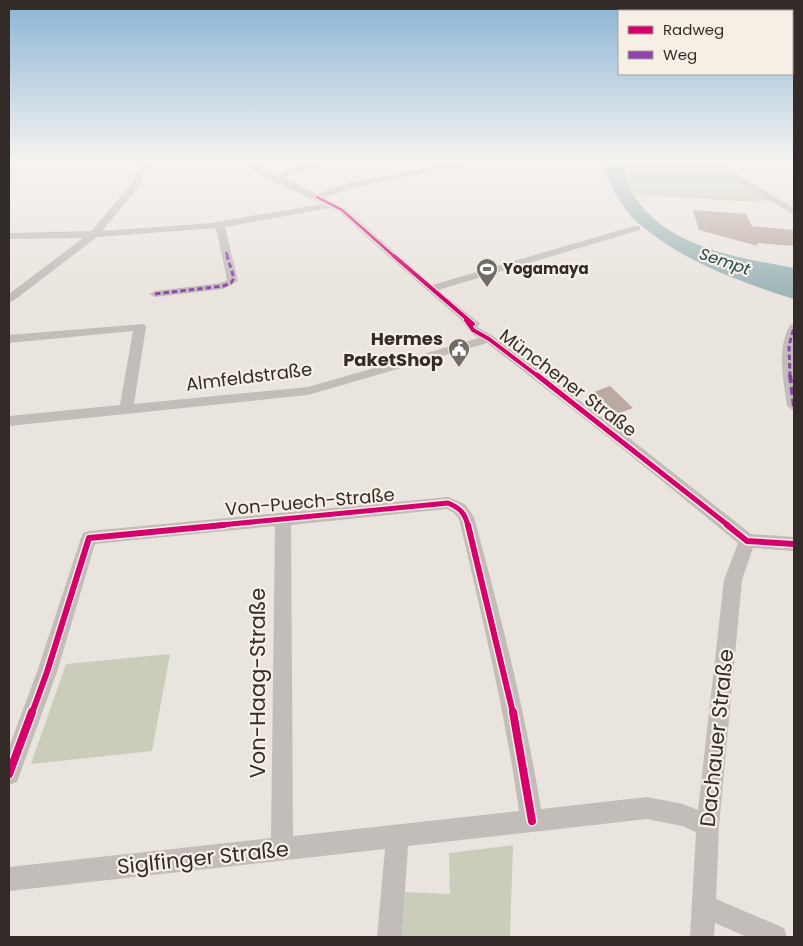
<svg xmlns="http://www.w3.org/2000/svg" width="803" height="946" viewBox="0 0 803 946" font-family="Poppins,sans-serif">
<rect width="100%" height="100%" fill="#eae4de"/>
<g fill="#cacdba">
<path d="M622,161H706L772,199L758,202L633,195L629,189Z"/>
<path d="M170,654L152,751L31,764L66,664Z"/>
<path d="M513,845L510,937H402L405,892L450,894L449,853Z"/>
</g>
<path fill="#9eb6b8" d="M599,161H622C627,171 625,184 632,193C667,248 735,257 794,268V299C744,283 695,266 652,234C643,227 633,220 627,211C615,195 608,178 599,161Z"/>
<g fill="#bbaaa2">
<path d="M693,210L746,214L752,226L794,230V246L757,243L758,246L699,230Z"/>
<path d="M610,386L633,408L617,414L594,392Z"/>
</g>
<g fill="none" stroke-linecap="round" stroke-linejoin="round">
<g fill="#c2bdb8" fill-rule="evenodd">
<path d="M52,161H60L62,164L55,166Z"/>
<path d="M142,161H150L137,189L102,231L211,223L323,204L272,181L238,161H248L277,175L309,162L308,161H317L318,165L284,178L317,194L348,183L464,161H480L476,163L350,188L324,198L345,208L432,285L634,226H640V230L438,290L478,322L480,324L477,327L493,336L623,433L751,534L794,537V551L753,548L742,580L719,826L716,899L784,928L787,937H747L715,923L714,937H690L696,832L682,826L647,819L408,846L402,937H377L385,849L9,891V867L271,838L275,526L95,544L57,672L17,782L9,785V747L37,672L81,538L83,533L89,531L448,497L465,504L474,517C500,613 525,710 541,809L647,797L683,804L698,810L724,580L738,543L613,441L487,343L308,395L9,426V416L120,405L133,331L9,343V335L144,324L146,327L134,404L308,387L479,338C467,332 466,324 458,317C418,282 378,248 339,212L330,208L225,227L238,281L223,289L155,297L149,294L155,291L220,283L227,280L216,228L97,237L13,301L9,302V294L83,238L9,239V233L91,231L130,186ZM447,509L453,512L459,519C482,616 505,712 519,811L293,836L291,525Z"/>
<path d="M704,161H714L794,208V215Z"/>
<path d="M784,161H794V166Z"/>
<path d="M794,324V411L787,406C784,381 776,349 790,325Z"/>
</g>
<path stroke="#8e44ad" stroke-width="2.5" stroke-dasharray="4.5 2.5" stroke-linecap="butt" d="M226,252L228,257"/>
<g stroke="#8e44ad" stroke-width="3" stroke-dasharray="5.5 3" stroke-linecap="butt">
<path d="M155,294L223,286L231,283L234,278L227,256"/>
<path d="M790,377L789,345L794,328"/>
</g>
<path stroke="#8e44ad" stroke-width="4" stroke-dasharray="8 4" stroke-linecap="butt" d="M790,375L794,406"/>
<g stroke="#f6efe6" stroke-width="5">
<path id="cycleway-far4" d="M317,197L342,210L395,257"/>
</g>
<g stroke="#f6efe6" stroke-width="6">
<g id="cycleway-far3">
<path d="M394,256L473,324"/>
<path d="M466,320L473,330L489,339L539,377"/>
</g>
</g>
<g stroke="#f6efe6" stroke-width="8">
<g id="cycleway-far2">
<path d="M537,375L729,526"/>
<path d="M211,526L448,503C460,508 465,513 468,526"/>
</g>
</g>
<g stroke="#f6efe6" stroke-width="9">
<g id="cycleway-far1">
<path d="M468,525L513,713"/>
<path d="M727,525L747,541L794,544"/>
<path d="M32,713L47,672L89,538L224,525"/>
</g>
</g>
<g stroke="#f6efe6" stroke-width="11">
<g id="cycleway">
<path d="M513,712L532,821"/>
<path d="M9,774L32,712"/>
</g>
</g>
<use href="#cycleway-far4" stroke="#d6006c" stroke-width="3"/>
<use href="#cycleway-far3" stroke="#d6006c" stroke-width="4"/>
<use href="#cycleway-far2" stroke="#d6006c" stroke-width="5"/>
<use href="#cycleway-far1" stroke="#d6006c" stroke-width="6"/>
<use href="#cycleway" stroke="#d6006c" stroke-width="8"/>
</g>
<linearGradient id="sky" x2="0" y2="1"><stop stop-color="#8ab5d5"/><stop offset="0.55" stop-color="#f6f3f0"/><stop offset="1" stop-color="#f6f3f0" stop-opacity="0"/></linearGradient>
<rect width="803" height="293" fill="url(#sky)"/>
<defs>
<g id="stadium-pin" transform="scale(1.125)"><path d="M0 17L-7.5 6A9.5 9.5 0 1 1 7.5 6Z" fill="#726c67" stroke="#f6efe6"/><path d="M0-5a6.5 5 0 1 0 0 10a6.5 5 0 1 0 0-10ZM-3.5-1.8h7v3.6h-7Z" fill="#fff"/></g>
<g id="civic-pin" transform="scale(1.125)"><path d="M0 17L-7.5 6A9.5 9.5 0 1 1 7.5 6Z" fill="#726c67" stroke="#f6efe6"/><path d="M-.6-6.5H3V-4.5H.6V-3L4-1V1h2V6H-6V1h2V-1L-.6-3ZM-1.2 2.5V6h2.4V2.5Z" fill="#fff"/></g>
</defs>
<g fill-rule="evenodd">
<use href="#stadium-pin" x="487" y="269"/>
<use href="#civic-pin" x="459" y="349"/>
</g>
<g text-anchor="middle" stroke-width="4.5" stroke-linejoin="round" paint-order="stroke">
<g font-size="15" font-weight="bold" fill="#322b27" stroke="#f6efe6" text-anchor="start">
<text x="503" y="274">Yogamaya</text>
</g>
<g font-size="16" font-style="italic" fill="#22494e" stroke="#f6efe6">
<text transform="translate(725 261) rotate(19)" y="6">Sempt</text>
</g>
<g font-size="18" font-weight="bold" fill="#322b27" stroke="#f6efe6" text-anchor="end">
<text x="443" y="345">Hermes<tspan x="443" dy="21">PaketShop</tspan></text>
</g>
<g font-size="18" fill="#322b27" stroke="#f6efe6">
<text transform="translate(249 377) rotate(-7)" y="6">Almfeldstraße</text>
<text transform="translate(568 383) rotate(37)" y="6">Münchener Straße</text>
<text transform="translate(310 502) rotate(-5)" y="6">Von-Puech-Straße</text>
</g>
<g font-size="21" fill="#322b27" stroke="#f6efe6">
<text transform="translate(258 683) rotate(-90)" y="7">Von-Haag-Straße</text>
<text transform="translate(717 738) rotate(-84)" y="7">Dachauer Straße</text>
<text transform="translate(203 858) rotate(-6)" y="7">Siglfinger Straße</text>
</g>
</g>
<rect width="803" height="946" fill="none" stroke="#322b27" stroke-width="20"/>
<rect x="618" y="10" width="175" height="65" fill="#f6efe6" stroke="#a8a19a"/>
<rect x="628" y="26" width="25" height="8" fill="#d6006c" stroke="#a8a19a"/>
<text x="663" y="35" font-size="15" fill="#322b27">Radweg</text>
<rect x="628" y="51" width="25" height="8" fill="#8e44ad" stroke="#a8a19a"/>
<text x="663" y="60" font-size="15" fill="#322b27">Weg</text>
</svg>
